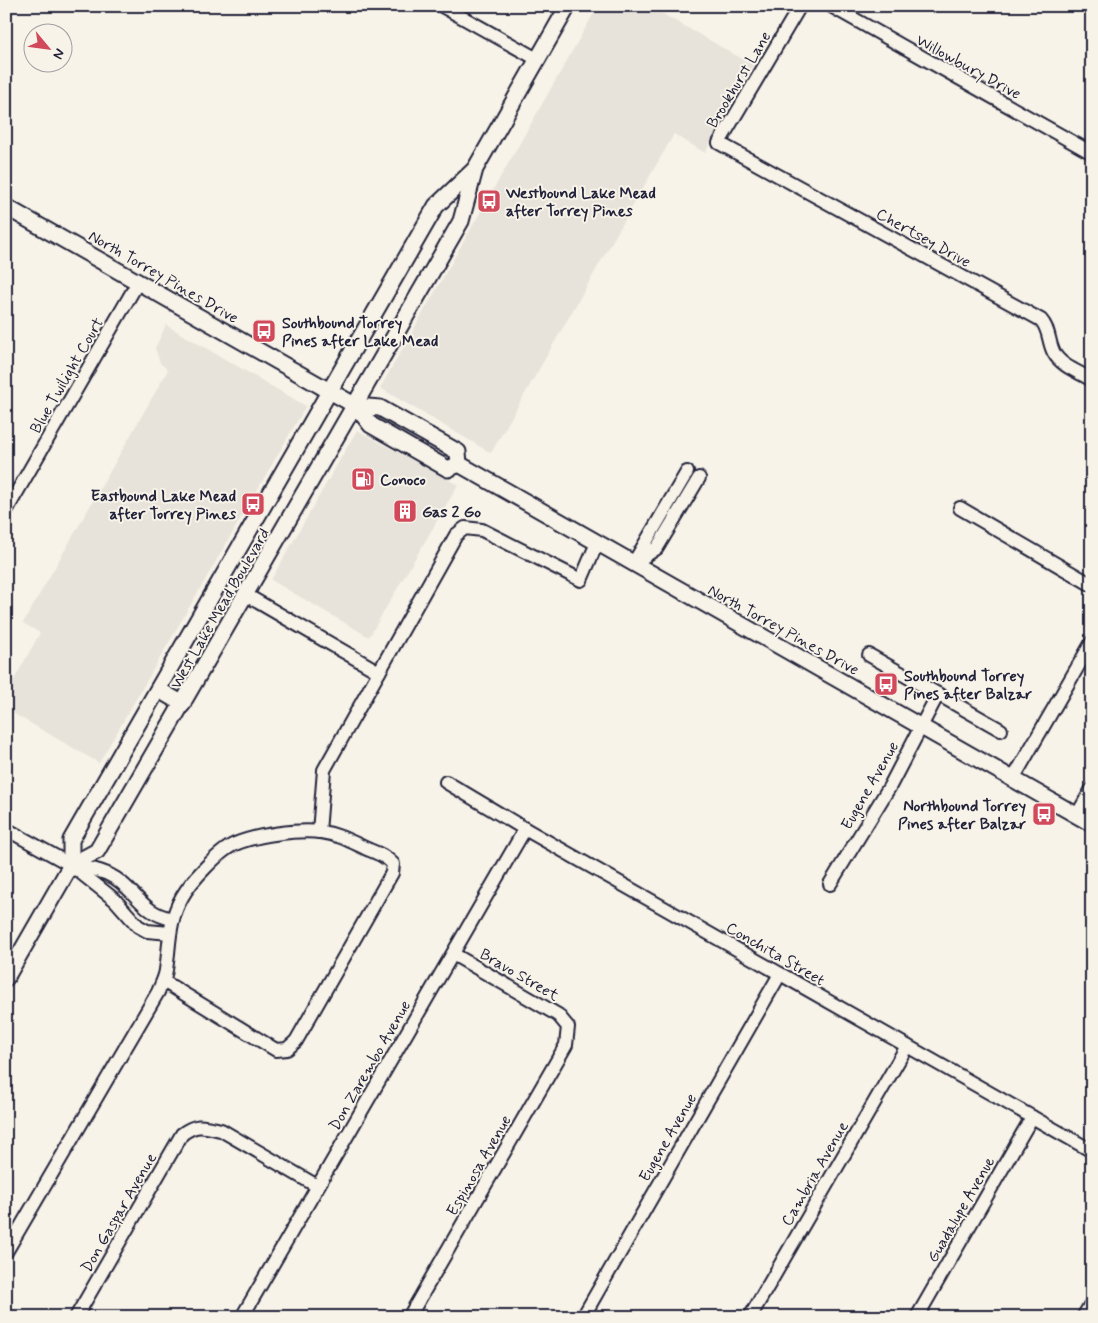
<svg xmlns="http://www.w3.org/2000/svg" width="1098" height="1323" viewBox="0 0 1098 1323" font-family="Mynerve,sans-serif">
<rect width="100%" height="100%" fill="#f7f3e8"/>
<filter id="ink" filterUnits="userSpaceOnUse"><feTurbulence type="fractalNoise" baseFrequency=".02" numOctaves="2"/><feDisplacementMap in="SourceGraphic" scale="10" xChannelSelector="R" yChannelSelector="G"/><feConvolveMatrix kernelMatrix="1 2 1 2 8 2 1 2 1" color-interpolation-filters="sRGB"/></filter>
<g filter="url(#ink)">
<g fill="#e7e3db">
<path d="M598,6H649L753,65L705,153L674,134L491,453L380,388Z"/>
<path d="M166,325L306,406L99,763L6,709V694L40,633L23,623L168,370L160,363L155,348Z"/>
<path d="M357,430L458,485L369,637L271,580Z"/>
</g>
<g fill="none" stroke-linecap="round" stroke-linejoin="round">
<g stroke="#22223b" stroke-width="16">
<g id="minor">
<path d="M442,6L537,59"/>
<path d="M800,6L719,143L1041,320C1050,330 1048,342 1054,353C1061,366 1079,372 1092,380"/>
<path d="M831,6L1092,153"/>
<path d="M687,472L633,564L657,548L699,478"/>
<path d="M960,508L1092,585"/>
<path d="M6,511L138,282"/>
<path d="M246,595L379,672"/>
<path d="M869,655L1001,730"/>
<path d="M1013,779L1092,642"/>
<path d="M446,782L525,829L1092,1151"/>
<path d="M1077,815L1092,789"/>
<path d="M6,829L71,865L115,900L138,926L147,931L170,933"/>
<path d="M319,832L324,770L456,535L465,528L482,530L581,580L597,543"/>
<path d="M74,866C89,868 102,870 115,878C138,893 143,914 173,919"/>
<path d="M830,884L890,786L938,694"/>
<path d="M6,1252L158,992C161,985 165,978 166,970C170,944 168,922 182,897C191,881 219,851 235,844C257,835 298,829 321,832C338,834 352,842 367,849C377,853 386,856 393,864L392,873L296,1041L287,1049L276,1050L163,981"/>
<path d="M76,1317L182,1134C197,1123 203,1126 221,1130L317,1186"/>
<path d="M242,1317L525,829"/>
<path d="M409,1317L566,1045L568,1027L558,1015L453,954"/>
<path d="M583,1317L780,974"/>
<path d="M750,1317L907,1046"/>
<path d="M917,1317L1032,1117"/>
<path d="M1083,1317L1092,1302"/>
</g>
</g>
<g stroke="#22223b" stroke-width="19">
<g id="major">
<path d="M6,207L356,406L371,425L448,469L459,464"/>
<path d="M356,406L380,408L458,452L459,464"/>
<path d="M459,464L1092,824"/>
<path d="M159,690L183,704"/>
<path d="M71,865L97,851L461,221L475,169L568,6"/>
<path d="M6,978L71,865V840L436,206L474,170"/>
</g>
</g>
<use href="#minor" stroke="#f7f3e8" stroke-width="12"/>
<use href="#major" stroke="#f7f3e8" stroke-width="15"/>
</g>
</g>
<defs>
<g id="bus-square" transform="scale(1.25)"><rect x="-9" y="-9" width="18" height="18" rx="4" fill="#d1495b" stroke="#f7f3e8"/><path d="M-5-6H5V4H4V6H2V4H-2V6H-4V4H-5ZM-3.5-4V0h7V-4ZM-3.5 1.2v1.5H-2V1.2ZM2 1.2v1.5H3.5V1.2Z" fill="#fff"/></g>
<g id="fuel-square" transform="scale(1.25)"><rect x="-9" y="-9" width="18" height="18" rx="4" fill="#d1495b" stroke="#f7f3e8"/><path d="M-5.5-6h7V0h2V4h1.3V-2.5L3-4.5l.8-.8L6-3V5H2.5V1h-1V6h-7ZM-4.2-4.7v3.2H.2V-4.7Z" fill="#fff"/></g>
<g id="building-square" transform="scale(1.25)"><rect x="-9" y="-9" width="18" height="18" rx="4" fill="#d1495b" stroke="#f7f3e8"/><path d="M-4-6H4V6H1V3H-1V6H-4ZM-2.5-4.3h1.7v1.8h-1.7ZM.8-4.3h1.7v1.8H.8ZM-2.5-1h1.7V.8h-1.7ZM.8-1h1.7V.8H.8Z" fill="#fff"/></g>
</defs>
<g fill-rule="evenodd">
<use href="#bus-square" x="489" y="201"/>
<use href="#bus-square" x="264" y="331"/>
<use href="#fuel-square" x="363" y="479"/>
<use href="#bus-square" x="253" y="504"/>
<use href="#building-square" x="405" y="511"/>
<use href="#bus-square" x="886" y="684"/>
<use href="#bus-square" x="1044" y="814"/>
</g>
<g text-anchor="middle" stroke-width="4" stroke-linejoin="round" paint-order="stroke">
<g font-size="16" fill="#22223b" stroke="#f7f3e8">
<text transform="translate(969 66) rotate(29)" y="6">Willowbury Drive</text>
<text transform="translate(738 79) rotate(-59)" y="6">Brookhurst Lane</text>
<text transform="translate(924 237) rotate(29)" y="6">Chertsey Drive</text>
<text transform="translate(164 276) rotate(30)" y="6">North Torrey Pines Drive</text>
<text transform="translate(66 375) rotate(-60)" y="6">Blue Twilight Court</text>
<text transform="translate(219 608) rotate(-60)" y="6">West Lake Mead Boulevard</text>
<text transform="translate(784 629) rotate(29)" y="6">North Torrey Pines Drive</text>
<text transform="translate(869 785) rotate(-60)" y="6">Eugene Avenue</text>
<text transform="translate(776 953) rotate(30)" y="6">Conchita Street</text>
<text transform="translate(520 974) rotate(30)" y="6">Bravo Street</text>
<text transform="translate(369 1065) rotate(-60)" y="6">Don Zarembo Avenue</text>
<text transform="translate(667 1137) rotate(-60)" y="6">Eugene Avenue</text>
<text transform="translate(478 1165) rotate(-60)" y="6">Espinosa Avenue</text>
<text transform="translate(814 1173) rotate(-60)" y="6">Cambria Avenue</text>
<text transform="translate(960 1209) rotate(-60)" y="6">Guadalupe Avenue</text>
<text transform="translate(118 1212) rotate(-60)" y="6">Don Gaspar Avenue</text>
</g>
<g font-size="16" font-weight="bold" fill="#22223b" stroke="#f7f3e8" text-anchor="start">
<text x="506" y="198">Westbound Lake Mead<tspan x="506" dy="18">after Torrey Pines</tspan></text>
<text x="282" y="328">Southbound Torrey<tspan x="282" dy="18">Pines after Lake Mead</tspan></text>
<text x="380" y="485">Conoco</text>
<text x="236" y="501" text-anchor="end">Eastbound Lake Mead<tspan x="236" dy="18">after Torrey Pines</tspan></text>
<text x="422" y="517">Gas 2 Go</text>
<text x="904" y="681">Southbound Torrey<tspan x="904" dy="18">Pines after Balzar</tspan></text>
<text x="1026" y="811" text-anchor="end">Northbound Torrey<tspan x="1026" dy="18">Pines after Balzar</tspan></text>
</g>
</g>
<rect width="1098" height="1323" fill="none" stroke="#f7f3e8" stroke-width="25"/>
<rect x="12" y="12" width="1073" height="1298" fill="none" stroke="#22223b" stroke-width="2" filter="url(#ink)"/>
<g transform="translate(48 48) rotate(119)"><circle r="24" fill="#f7f3e8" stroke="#a29fa3"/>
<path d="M0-4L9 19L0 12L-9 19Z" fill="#d1495b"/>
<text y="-8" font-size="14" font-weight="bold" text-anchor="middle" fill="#22223b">N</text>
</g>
</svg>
